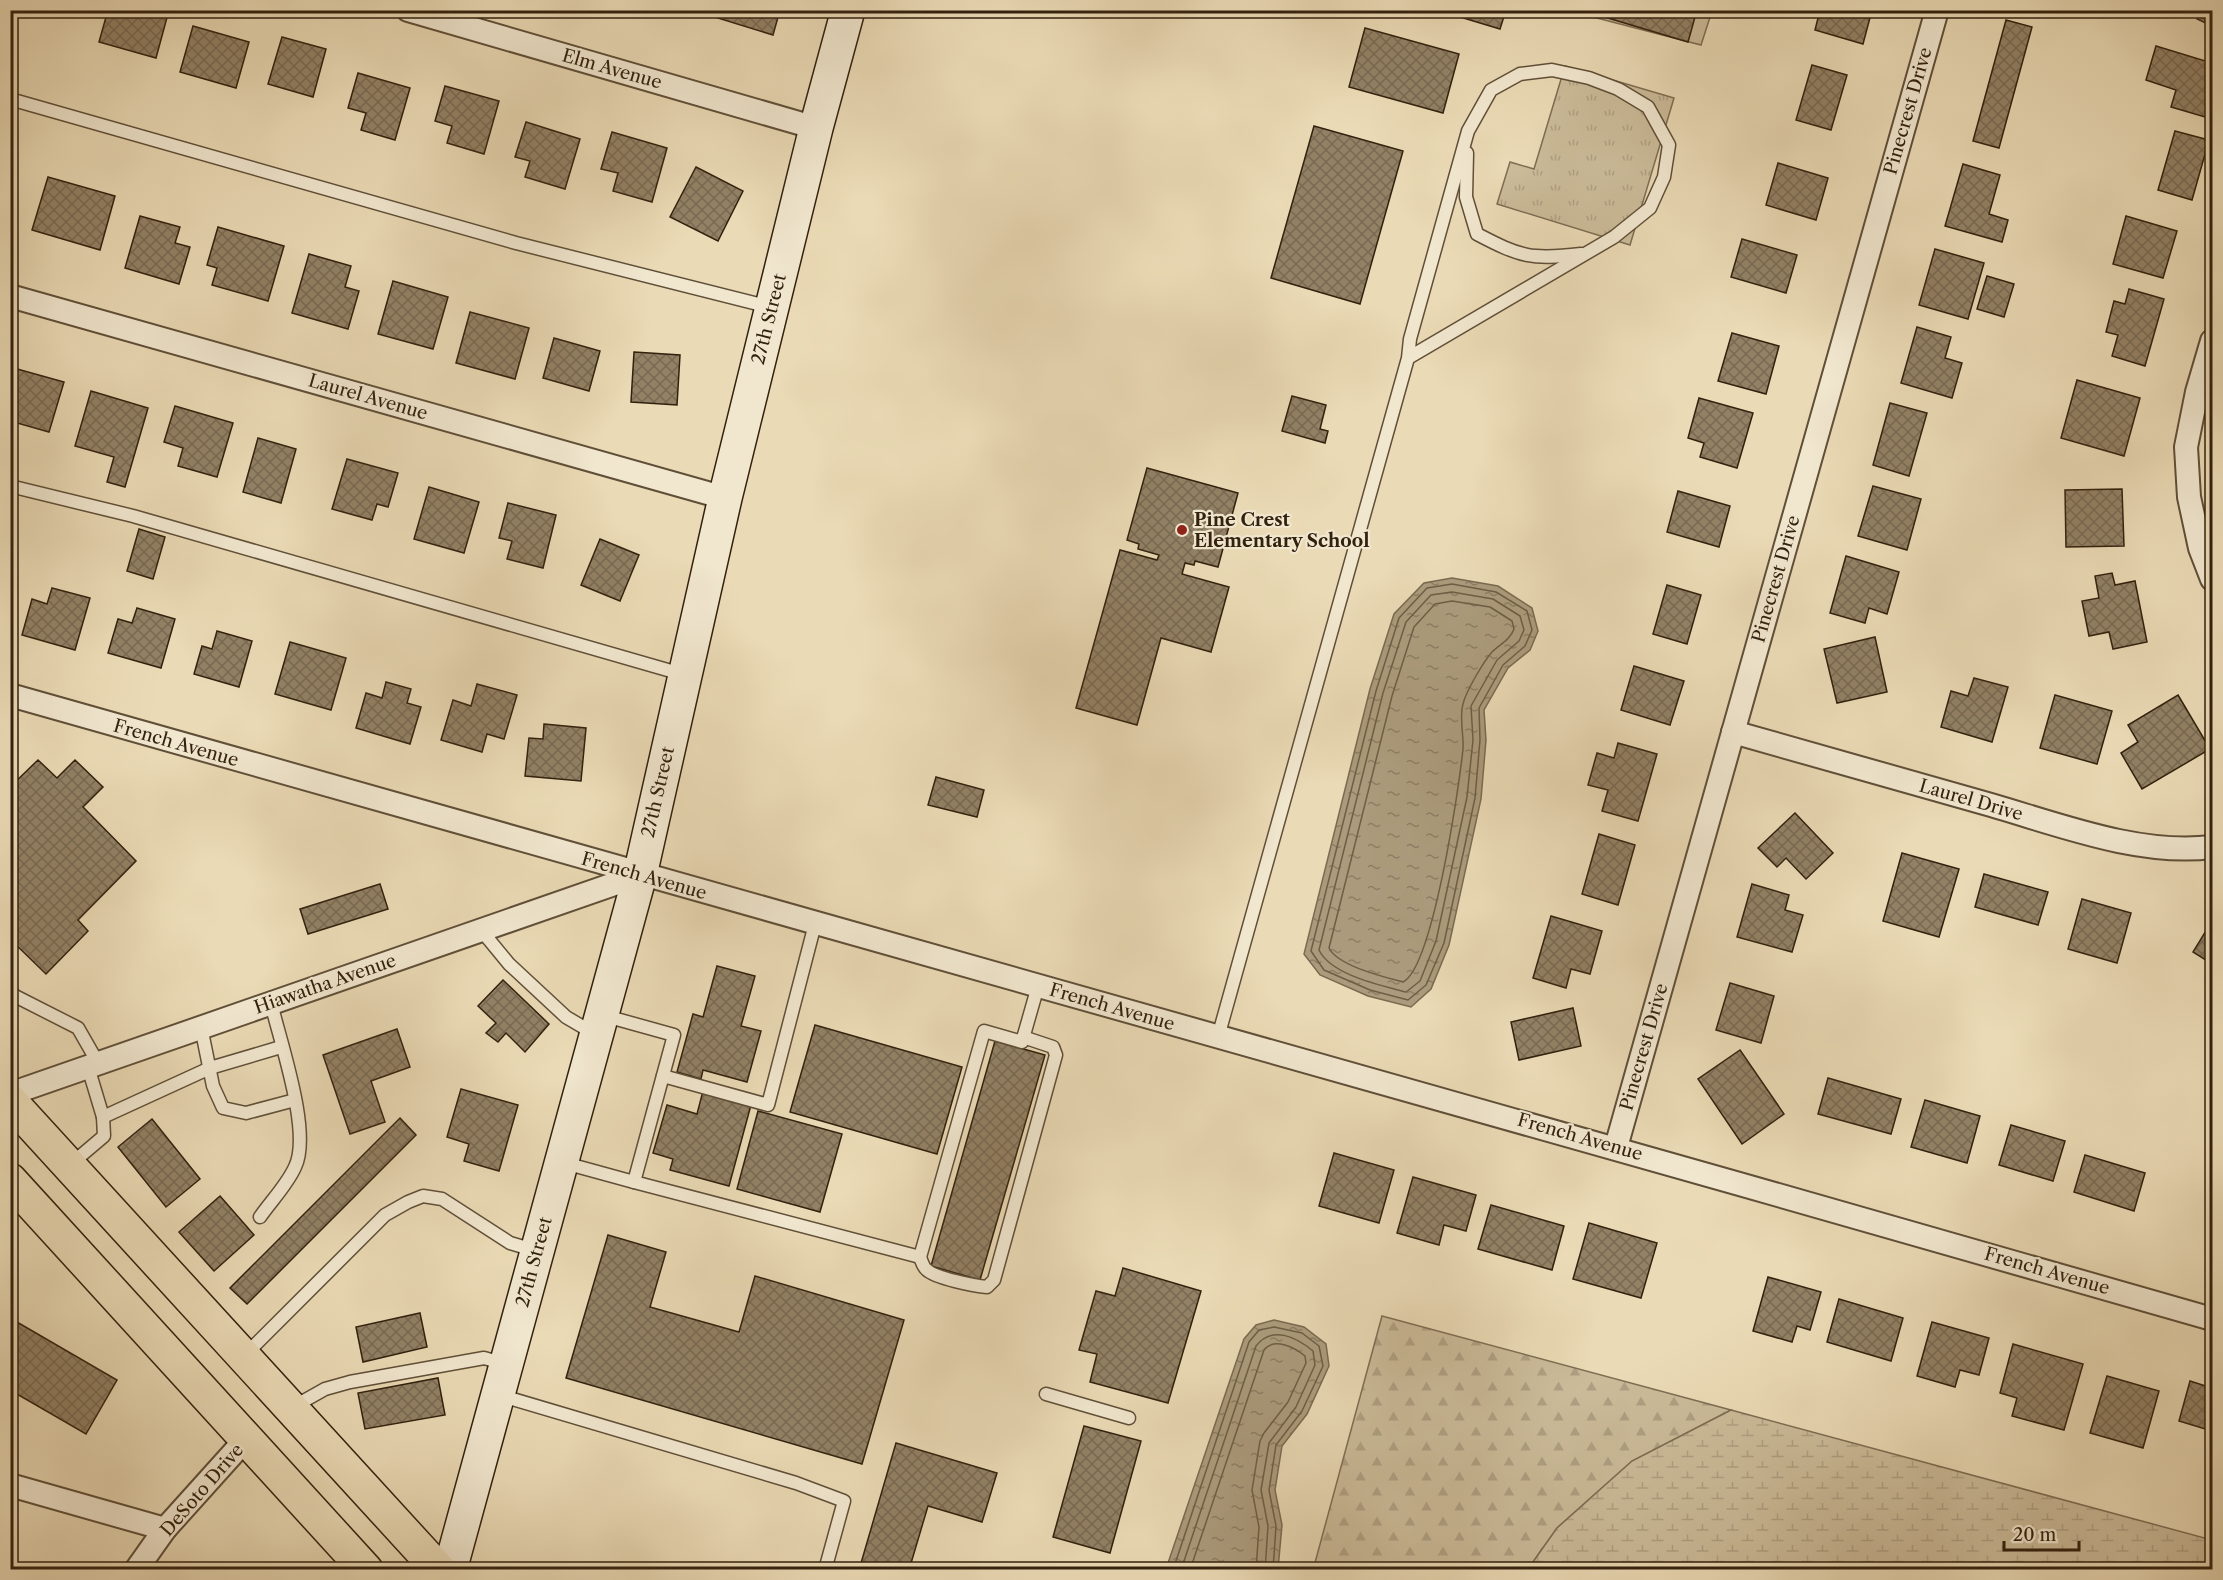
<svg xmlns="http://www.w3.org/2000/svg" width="2223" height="1580" viewBox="0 0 2223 1580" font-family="'Libre Caslon Text',serif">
<defs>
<pattern id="grass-tufts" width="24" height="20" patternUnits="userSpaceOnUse" patternTransform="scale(1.5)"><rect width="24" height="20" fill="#cbbb99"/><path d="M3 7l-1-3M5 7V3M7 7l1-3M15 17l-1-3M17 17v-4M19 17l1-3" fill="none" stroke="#afa083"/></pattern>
<pattern id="forest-firs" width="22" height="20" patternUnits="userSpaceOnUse" patternTransform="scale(1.5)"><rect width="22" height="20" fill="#cbbb99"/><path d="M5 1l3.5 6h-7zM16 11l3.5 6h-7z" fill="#afa083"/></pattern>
<pattern id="wetland-marsh" width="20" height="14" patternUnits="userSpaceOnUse" patternTransform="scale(1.5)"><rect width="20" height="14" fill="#cbbb99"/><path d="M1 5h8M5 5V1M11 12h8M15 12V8" fill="none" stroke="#afa083"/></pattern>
<pattern id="water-ripples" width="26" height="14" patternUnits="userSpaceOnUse" patternTransform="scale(1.5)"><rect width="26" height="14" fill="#ab9b7c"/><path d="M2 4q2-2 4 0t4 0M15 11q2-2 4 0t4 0" fill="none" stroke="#8c7e64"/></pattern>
<pattern id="building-cross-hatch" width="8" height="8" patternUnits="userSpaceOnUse" patternTransform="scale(1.5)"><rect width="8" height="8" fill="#928165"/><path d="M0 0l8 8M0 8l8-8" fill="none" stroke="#786952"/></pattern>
</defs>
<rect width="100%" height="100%" fill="#eadab5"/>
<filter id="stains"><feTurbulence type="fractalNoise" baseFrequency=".00333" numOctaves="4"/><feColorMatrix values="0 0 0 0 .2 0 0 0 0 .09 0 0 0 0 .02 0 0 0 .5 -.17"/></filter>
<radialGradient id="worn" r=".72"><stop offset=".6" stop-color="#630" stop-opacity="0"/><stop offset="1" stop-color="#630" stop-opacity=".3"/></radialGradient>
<path fill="url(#grass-tufts)" stroke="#7e6e54" stroke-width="1.5" d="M1565,66L1674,98L1630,245L1497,204L1510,162L1534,169Z"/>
<path fill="url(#forest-firs)" stroke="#7e6e54" stroke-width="1.5" d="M1382,1316L1731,1410L1632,1461L1557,1528L1528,1569L1313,1570Z"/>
<path fill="url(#wetland-marsh)" stroke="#7e6e54" stroke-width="1.5" d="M1731,1410L2212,1540V1569H1528L1557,1528L1632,1461Z"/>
<path fill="#cbbb99" stroke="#7e6e54" stroke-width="1.5" d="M1570,11H1712L1701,45Z"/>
<g fill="url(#water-ripples)" stroke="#7b6a50" stroke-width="1.5">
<path d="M1452,578L1498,586L1532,608L1538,631L1530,650L1508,668L1484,710L1486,740L1481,799L1449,945L1431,989L1411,1007L1368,996L1320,975L1304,954L1370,689L1394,614L1424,583Z"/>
<path d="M1274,1320L1304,1327L1326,1344L1329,1366L1307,1414L1282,1446L1275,1490L1282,1525L1278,1569H1166L1244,1339L1256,1325Z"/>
</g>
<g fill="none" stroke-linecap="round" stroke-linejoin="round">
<g stroke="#6e5e45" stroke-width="1.5">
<path d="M1452,584L1496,592L1527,611L1532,630L1525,646L1503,665L1479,708L1480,740L1475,798L1444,943L1426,985L1408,1000L1370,990L1324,970L1311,951L1376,691L1399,618L1427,588Z"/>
<path d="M1452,592L1493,599L1520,616L1524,630L1519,641L1497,660L1471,706L1473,740L1467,797L1436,941L1420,981L1406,992C1380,985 1331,975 1319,950L1383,693L1406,622L1431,595Z"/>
<path d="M1452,601L1490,607L1512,621L1514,629C1510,640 1500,644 1492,652C1484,661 1466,691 1463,704C1459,718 1464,735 1463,749C1459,787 1433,967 1403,982C1384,977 1338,966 1329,948L1392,696L1414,627L1435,604Z"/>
<path d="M1173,1570L1249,1342L1259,1330L1274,1327L1302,1333L1319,1346L1323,1366L1302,1411L1276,1445L1269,1490L1276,1526L1273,1570"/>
<path d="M1181,1570L1256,1346C1272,1325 1296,1337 1313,1351L1315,1365L1296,1407L1269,1443L1261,1490L1268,1526L1265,1570"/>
<path d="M1190,1570L1264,1350C1274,1337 1294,1347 1305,1356L1306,1363L1288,1402L1264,1433L1260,1441L1252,1490L1259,1527L1256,1570"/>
</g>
</g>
<g fill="url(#building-cross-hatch)" stroke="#32210e" stroke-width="1.5">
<path d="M108,10H169L156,58L99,42Z"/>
<path d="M692,10H780L773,35Z"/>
<path d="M1437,10H1506L1500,29Z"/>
<path d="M1581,10H1697L1688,42Z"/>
<path d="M1820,10H1872L1863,44L1815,30Z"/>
<path d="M2201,10H2212V26L2197,19Z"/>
<path d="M2006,20L2032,27L1999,148L1973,141Z"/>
<path d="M193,26L249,42L236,88L180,72Z"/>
<path d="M1365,28L1459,54L1443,113L1349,87Z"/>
<path d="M282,37L326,49L313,97L268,84Z"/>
<path d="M2156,46L2212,63V89L2209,99L2212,100V119L2171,107L2176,90L2146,80Z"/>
<path d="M1812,65L1847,75L1831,130L1796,120Z"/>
<path d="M358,73L410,88L395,140L361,130L366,113L348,108Z"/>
<path d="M445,86L499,101L484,154L447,143L452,126L435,121Z"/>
<path d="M526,122L580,139L565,189L525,177L530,161L515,157Z"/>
<path d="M1314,126L1403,151L1360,304L1271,278Z"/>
<path d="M2175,131L2209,140L2192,200L2158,190Z"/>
<path d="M612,132L667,148L652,202L613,191L618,173L601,169Z"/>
<path d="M1778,163L1828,178L1816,220L1766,205Z"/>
<path d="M1963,164L2000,175L1989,214L2008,220L2002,242L1945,226Z"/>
<path d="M696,167L743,191L718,241L670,217Z"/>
<path d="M48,177L115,196L100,250L32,230Z"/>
<path d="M140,216L180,227L175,243L190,247L179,284L125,268Z"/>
<path d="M2126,216L2177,231L2163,278L2113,264Z"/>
<path d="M218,227L284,246L268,301L212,285L217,268L207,265Z"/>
<path d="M1742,239L1797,255L1786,293L1731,277Z"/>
<path d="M1935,249L1984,263L1968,319L1919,305Z"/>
<path d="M309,254L351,266L345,287L359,291L348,329L292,313Z"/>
<path d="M1987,276L2014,284L2004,317L1977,309Z"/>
<path d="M393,281L448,297L433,349L378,334Z"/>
<path d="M2129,289L2164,299L2145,366L2112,356L2118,335L2106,332L2114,301L2125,304Z"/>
<path d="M470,312L529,328L515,379L456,363Z"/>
<path d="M1917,327L1951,337L1945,358L1962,363L1952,398L1901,383Z"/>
<path d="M1732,333L1779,346L1766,394L1718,381Z"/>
<path d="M554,338L600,351L589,391L543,378Z"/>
<path d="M634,352L680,355L677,405L631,402Z"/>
<path d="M10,367L64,382L49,432L10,421Z"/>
<path d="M2077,380L2140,398L2124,456L2061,438Z"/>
<path d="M91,391L148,408L125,487L107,482L114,457L75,446Z"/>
<path d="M1292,396L1326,405L1320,429L1328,431L1325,443L1282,431Z"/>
<path d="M1699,398L1753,413L1737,468L1700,457L1704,443L1688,438Z"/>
<path d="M1890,403L1927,413L1909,476L1873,465Z"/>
<path d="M175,406L233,423L217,477L178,466L183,448L164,442Z"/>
<path d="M258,438L296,449L281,503L243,492Z"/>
<path d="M347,459L398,473L388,507L377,504L372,520L332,509Z"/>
<path d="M1147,468L1238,493L1218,567L1195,561L1194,565L1185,563L1182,574L1229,587L1211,652L1161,638L1137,725L1076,708L1120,550L1157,560L1159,555L1138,549L1139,544L1127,540Z"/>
<path d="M1873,486L1921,499L1907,550L1858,536Z"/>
<path d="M429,487L479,502L464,553L414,539Z"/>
<path d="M2122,489L2124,546L2066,547L2065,490Z"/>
<path d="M1678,491L1730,506L1719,547L1667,532Z"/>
<path d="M508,503L556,515L543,568L507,559L512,541L499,538Z"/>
<path d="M139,529L165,537L153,579L127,571Z"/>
<path d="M600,539L639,555L620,601L581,585Z"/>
<path d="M1846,556L1899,572L1887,614L1869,608L1865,623L1830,613Z"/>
<path d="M2112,573L2115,585L2135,581L2147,642L2113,649L2109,632L2089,636L2082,601L2099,598L2095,576Z"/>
<path d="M1667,585L1701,595L1687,644L1653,634Z"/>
<path d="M52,588L90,598L75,650L22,635L32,599L47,604Z"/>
<path d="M137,608L175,619L161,668L108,653L118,619L132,623Z"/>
<path d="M217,631L252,641L239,687L194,674L202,646L212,649Z"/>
<path d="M1875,637L1887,692L1837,703L1824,649Z"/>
<path d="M290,642L346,658L331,710L275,694Z"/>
<path d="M1634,666L1684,681L1670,725L1621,710Z"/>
<path d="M1974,678L2008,687L1992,742L1941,727L1951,691L1968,696Z"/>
<path d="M386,682L411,689L407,703L421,707L410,744L356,728L366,693L382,698Z"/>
<path d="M477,684L517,695L504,739L487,734L482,752L441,740L453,700L471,706Z"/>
<path d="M2055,695L2112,711L2097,764L2040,748Z"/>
<path d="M2178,695L2210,749L2142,789L2121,753L2138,742L2128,725Z"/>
<path d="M544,724L586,728L581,781L525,776L529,738L543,739Z"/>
<path d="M1618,743L1657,754L1638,821L1602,811L1608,790L1588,785L1597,753L1614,758Z"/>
<path d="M38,760L57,778L75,760L103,787L83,807L136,861L78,920L88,931L46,974L10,939V787Z"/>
<path d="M936,777L984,790L977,817L928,805Z"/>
<path d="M1795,813L1833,853L1806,879L1786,858L1777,867L1758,848Z"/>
<path d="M1599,834L1635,845L1618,905L1582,894Z"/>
<path d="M1902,853L1959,869L1939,937L1883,921Z"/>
<path d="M1984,874L2048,892L2038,925L1975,907Z"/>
<path d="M380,884L388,909L308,934L300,909Z"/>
<path d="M1752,884L1789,895L1785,910L1803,915L1792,952L1737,937Z"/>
<path d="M2082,899L2131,913L2117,963L2068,949Z"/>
<path d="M1551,916L1602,931L1590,974L1571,969L1566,988L1533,978Z"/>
<path d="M2212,921V964L2193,952Z"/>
<path d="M717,966L755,976L741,1026L761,1031L747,1082L703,1070L701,1079L677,1072L693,1014L703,1017Z"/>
<path d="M503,980L549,1024L525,1052L506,1033L498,1042L486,1033L496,1023L478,1006Z"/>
<path d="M1730,983L1774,996L1761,1043L1716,1030Z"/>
<path d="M1573,1008L1581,1046L1519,1060L1511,1022Z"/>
<path d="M815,1025L962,1067L937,1154L790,1112Z"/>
<path d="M397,1029L410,1067L371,1081L385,1122L350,1134L323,1055Z"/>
<path d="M995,1041L1045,1055L980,1280L931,1266Z"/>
<path d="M1740,1050L1784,1114L1742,1144L1698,1079Z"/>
<path d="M1828,1078L1901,1099L1891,1134L1818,1114Z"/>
<path d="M461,1089L518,1105L499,1171L464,1161L469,1144L447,1137Z"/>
<path d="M703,1091L751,1105L729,1186L670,1170L673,1159L653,1153L667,1105L697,1114Z"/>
<path d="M1925,1100L1980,1116L1967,1163L1911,1147Z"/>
<path d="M758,1111L842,1134L820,1212L737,1189Z"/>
<path d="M400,1118L416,1135L247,1304L230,1288Z"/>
<path d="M152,1119L200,1179L166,1207L118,1147Z"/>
<path d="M2011,1125L2065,1141L2053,1181L1999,1165Z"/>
<path d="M1334,1153L1394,1170L1379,1223L1319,1206Z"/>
<path d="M2085,1155L2145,1173L2134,1211L2074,1192Z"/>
<path d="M1413,1177L1476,1195L1466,1231L1444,1225L1439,1245L1397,1233Z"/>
<path d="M220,1196L254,1235L214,1271L179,1232Z"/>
<path d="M1491,1205L1564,1226L1552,1270L1478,1249Z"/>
<path d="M1589,1223L1657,1243L1641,1298L1573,1279Z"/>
<path d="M608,1235L666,1252L650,1307L739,1332L755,1276L904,1320L862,1464L566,1378Z"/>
<path d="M1123,1268L1201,1291L1168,1403L1090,1382L1097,1354L1079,1350L1096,1291L1115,1296Z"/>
<path d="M1768,1277L1821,1292L1810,1330L1797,1326L1792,1342L1753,1331Z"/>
<path d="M1839,1299L1903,1318L1891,1361L1827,1342Z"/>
<path d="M420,1313L427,1347L363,1362L356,1327Z"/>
<path d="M10,1318L117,1380L86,1434L10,1390Z"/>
<path d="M1932,1322L1989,1338L1979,1375L1960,1370L1955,1387L1917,1376Z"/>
<path d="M2013,1344L2083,1364L2064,1430L2012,1416L2017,1398L2000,1393Z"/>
<path d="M2107,1376L2159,1391L2143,1448L2090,1433Z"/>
<path d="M438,1378L445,1415L365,1429L358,1393Z"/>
<path d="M2190,1381L2212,1388V1431L2179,1421Z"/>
<path d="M1084,1426L1141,1441L1110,1553L1053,1537Z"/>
<path d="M896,1443L997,1473L982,1522L928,1506L909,1570H859Z"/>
</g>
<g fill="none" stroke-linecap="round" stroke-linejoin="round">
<g stroke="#604f38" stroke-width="15">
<g id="service">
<path d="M10,99L516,243L770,307"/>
<path d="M1467,153L1466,197L1477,234C1521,257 1531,260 1581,254"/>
<path d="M10,486L133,516L685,675"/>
<path d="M481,930L509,964L566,1017L595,1034"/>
<path d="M10,990L15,996L78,1028L98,1063"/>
<path d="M201,1027L213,1086L223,1108L246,1113L295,1100"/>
<path d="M1218,1037L1408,358L1410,339L1468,131L1491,90L1520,74L1552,70L1589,78L1618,89L1648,107L1669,145L1664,177L1650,208L1614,237L1408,358"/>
<path d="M88,1067L103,1117L210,1068L281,1047"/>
<path d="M663,1076L768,1105L815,924"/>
<path d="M561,1162L634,1182L674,1035L602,1015"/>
<path d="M71,1164L104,1136L103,1117"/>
<path d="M634,1182L920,1257L984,1031L1022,1042L1038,986"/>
<path d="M260,1217C271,1201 287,1185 295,1167C312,1133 280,1041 271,1003"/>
<path d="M920,1257C922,1262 923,1267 927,1270C935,1278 975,1286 987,1287L994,1280L1056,1055L1053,1047L1023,1037"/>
<path d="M245,1355L385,1215L408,1202L423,1196L442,1199L510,1243L537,1251"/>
<path d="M1046,1394L1129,1418"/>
<path d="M499,1395L796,1483L844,1501L825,1570"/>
<path d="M293,1407L325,1389L350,1382L484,1358L506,1364"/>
</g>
</g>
<g stroke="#604f38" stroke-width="26">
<g id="minor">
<path d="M408,10L816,128"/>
<path d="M10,296L725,498"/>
<path d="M2212,341L2197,392L2186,447L2189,497L2200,548L2212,579"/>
<path d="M10,695C744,905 1479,1108 2212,1319"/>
<path d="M1733,732C1819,756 1905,781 1991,805C2060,825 2140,856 2212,847"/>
<path d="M10,1094L640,875"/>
<path d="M1616,1147L1937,10"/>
<path d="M10,1485L165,1529"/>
<path d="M136,1570L165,1529L246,1439"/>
</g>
</g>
<g stroke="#32210e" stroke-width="36">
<path id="secondary" d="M450,1570L640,875L725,498L816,128L848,10"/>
</g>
<g stroke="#32210e" stroke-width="36">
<g id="primary">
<path d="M10,1101L439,1570"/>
<path d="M10,1180L366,1570"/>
</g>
</g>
<use href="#service" stroke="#f1e7cf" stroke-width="12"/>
<use href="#minor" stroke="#f1e7cf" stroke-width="22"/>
<use href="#secondary" stroke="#f1e7cf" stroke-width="33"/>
<use href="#primary" stroke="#eadab5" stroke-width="33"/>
</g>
<circle fill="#8f2418" stroke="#f1e7cf" stroke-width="2" cx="1182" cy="530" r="6"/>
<g text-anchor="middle" stroke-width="4.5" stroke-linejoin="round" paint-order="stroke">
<g font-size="18" fill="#32210e" stroke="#f1e7cf">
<text transform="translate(612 69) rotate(16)" y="6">Elm Avenue</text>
<text transform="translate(1908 111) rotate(-74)" y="6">Pinecrest Drive</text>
<text transform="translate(769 319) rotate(-76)" y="6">27th Street</text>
<text transform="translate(368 397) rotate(16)" y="6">Laurel Avenue</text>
<text transform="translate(1776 579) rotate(-74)" y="6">Pinecrest Drive</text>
<text transform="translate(176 743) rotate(16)" y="6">French Avenue</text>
<text transform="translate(658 792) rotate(-77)" y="6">27th Street</text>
<text transform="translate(1971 800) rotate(16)" y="6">Laurel Drive</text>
<text transform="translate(644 876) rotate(16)" y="6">French Avenue</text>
<text transform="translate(325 984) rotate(-19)" y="6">Hiawatha Avenue</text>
<text transform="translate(1112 1007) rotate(16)" y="6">French Avenue</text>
<text transform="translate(1644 1047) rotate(-74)" y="6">Pinecrest Drive</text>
<text transform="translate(1580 1137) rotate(16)" y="6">French Avenue</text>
<text transform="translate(534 1262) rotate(-75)" y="6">27th Street</text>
<text transform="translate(2047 1271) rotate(16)" y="6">French Avenue</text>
<text transform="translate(202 1490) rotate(-49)" y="6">DeSoto Drive</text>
</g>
<g font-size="18" font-weight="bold" fill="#32210e" stroke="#f1e7cf" text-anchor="start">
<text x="1194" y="526">Pine Crest<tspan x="1194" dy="21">Elementary School</tspan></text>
</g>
</g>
<rect width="2223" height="1580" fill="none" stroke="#eadab5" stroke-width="36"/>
<rect x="12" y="12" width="2199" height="1556" fill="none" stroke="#32210e" stroke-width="3"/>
<rect x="18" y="18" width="2187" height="1544" fill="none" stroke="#32210e" stroke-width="1.5"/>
<path d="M2004 1541v9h75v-9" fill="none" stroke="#32210e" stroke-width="3"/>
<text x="2013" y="1541" font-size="18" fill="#32210e" stroke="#f1e7cf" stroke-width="4.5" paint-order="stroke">20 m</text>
<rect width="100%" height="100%" filter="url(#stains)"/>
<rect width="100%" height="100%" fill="url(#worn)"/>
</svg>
